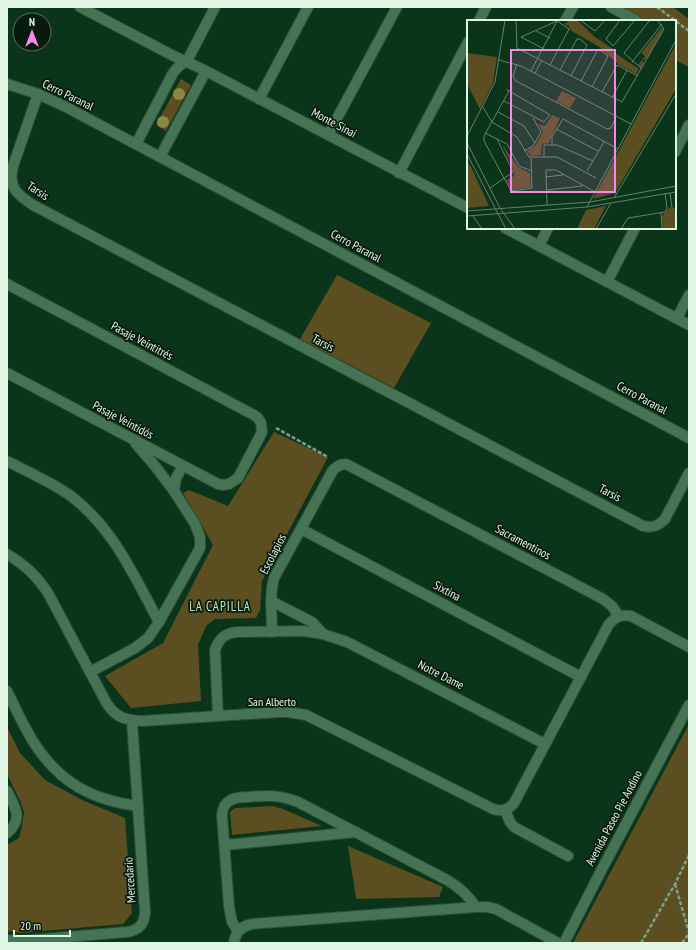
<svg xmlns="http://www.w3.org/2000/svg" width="696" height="950" viewBox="0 0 696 950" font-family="'PT Sans Narrow',sans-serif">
<rect width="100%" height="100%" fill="#0b351b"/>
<g fill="#5b4e21">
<path d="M619,7H673L689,19V67L675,60V21H643Z"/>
<path d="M181,79L191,85L166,131L156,125Z"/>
<path d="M337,275L431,323L394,388L300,339Z"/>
<path d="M274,432L328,457L262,581L260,610L256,618L215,619L206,626L198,645L201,701L131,708L105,676L163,643L213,545L183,493L189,490L228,506Z"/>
<path d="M689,724V943H573Z"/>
<path d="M7,727L20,753L45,780L82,800L125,818L132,913L123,924L20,933L7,931V845L19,838L22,826L24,812L21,803L7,774Z"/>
<path d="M273,806L283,809L322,826L232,835L230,812L235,808Z"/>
<path d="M348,846L443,887L439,897L356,899Z"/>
</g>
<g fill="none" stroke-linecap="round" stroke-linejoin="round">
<g stroke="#295037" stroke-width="12">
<g id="minor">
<path d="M80,7L166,52C179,59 192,64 206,71L468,208"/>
<path d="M611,7L637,21"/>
<path d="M479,21L486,7"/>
<path d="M565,21L573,7"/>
<path d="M7,84L38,94L66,107L689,438"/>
<path d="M38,94L13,166C8,187 16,194 33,205L643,526C653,528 658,526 665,519L689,473"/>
<path d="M259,99L308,7"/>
<path d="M328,135L397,7"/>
<path d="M136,144L173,73C177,67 181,64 187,61L215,7"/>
<path d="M675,152L689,125"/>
<path d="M160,157L206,71"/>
<path d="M399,173L468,42"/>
<path d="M505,228L689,325"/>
<path d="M539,246L548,228"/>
<path d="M607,282L635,228"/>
<path d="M7,284L254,415L258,418L261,423L262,432L260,436L238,478L229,484L223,485L218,484L7,373"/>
<path d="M677,318L689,295"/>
<path d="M7,461C28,472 51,482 71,496C114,529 134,576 159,622"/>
<path d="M174,491L176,478L183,466"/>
<path d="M301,529L581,677"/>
<path d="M7,554C25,565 36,575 48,593L107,704C117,718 125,720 142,721L279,712H288L306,715L493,809C502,812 508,810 514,803L609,624C615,617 621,614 631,616L689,647"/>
<path d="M271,601L312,622L323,634"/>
<path d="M272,632C272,614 269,595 274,578L333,470C337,466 340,464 346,464L603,599L612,606L619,616"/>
<path d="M90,672L135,648L148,638L159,622L200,548V537L195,524L174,491L155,466L136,444"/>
<path d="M7,691C16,709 24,727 34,743C60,783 92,800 138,806"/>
<path d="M218,716L215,650C219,638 226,633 237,632L304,631L323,634L347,642L545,744"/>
<path d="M7,791C15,807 24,819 7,833"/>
<path d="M505,810L510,822L514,827L568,856"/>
<path d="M225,845L356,832"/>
<path d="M238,931L232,922L229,906L222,815C222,809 225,803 231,800C236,797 243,797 249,797C267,795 280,795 298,802L447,880C459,887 468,895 476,907"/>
<path d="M7,940L19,941L127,932C139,930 145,924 145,911L132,721"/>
<path d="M234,943C235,932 242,926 252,924L476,907H487L496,909L558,943"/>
<path d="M564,943L601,871L689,705"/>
</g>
</g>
<g stroke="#809f8a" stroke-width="2.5" stroke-dasharray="4 2" stroke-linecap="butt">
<path d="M657,7L689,31"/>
<path d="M276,428L328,457"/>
<path d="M675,884L689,932"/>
<path d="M641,943L675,884L689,855"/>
<path d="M682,943L689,934"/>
</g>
<use href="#minor" stroke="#467353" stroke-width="10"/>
</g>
<g fill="#888945">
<circle cx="179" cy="94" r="6"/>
<circle cx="163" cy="122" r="6"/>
</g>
<g text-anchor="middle" stroke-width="3.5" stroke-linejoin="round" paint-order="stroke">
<g font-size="12" fill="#e0f6e5" stroke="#08190d">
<text transform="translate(68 95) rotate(26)" y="4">Cerro Paranal</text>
<text transform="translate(334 123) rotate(28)" y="4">Monte Sinai</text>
<text transform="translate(38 191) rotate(33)" y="4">Tarsis</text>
<text transform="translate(356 246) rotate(28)" y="4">Cerro Paranal</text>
<text transform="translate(142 341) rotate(28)" y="4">Pasaje Veintitrés</text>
<text transform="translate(323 343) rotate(28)" y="4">Tarsis</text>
<text transform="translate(642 398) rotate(28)" y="4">Cerro Paranal</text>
<text transform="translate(123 420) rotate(28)" y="4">Pasaje Veintidós</text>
<text transform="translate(610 493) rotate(28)" y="4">Tarsis</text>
<text transform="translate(523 542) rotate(28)" y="4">Sacramentinos</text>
<text transform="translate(273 554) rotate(-63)" y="4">Escolapios</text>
<text transform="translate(447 591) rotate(28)" y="4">Sixtina</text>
<text transform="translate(441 675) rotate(27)" y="4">Notre Dame</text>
<text x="272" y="706">San Alberto</text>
<text transform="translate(614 818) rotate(-62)" y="4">Avenida Paseo Pie Andino</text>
<text transform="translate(130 880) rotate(-94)" y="4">Mercedario</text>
</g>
<g font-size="13" letter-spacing="1" fill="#bdebc8" stroke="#08190d">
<text x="220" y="611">LA CAPILLA</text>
</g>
</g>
<g transform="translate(467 20)">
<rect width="209" height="209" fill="#0b351b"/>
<path d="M103,0H110L128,17L146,29L145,31L172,49L169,54L151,44L131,26L103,10L102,6L97,4ZM195,7L196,10L180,38L175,41L177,43L174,48L171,45L178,36L174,33ZM209,24V69L148,173L126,179ZM0,33L30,37L26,63L13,89L0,64ZM95,71L109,78L103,88L89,81ZM85,95L93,98L82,123L75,124L74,135L64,136L60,131L68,126L76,112L71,104L78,106ZM35,124L51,147L63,153L64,167L44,170L39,160L47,156V152ZM0,140L6,151L22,186L0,188ZM139,186L127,209H110L119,190ZM203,187L209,192V209H196L195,196Z" fill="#5b4e21"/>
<path fill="none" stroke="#60826c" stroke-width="1" d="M49,0L50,28L155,82L197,9L190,0M113,0L128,11L138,0M153,0L139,19L146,26L168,0M69,11L83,18M54,17L90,1M54,17L77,29M32,40L54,46L164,104M165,42L195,4M50,44L46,56L49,61L140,109L144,108L149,97M83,45L102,9L90,1M175,49L157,33L183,0M93,50L110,19H113L120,25L104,56M64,51L90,1M68,53L75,40M114,61L130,31L133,30L141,36L125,67M42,71L17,116V121L44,171L65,168L64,138M135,72L150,45L171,56M145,78L160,50M37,81L77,102L83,95L39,69M16,87L25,102L50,117L62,137H90L129,158M31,92L57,106L68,123M89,109L131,131M18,113L40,124L52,146L65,151M0,116L28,62L38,0M0,123L33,188L48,209M85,125V117L96,99L151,129M57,131L66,126L74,112L66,98M0,134L39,209M77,137V125H90L126,141M120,151L137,122M78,157L96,155M23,168L46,152L30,119M80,170L115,166M203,173L205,188L209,191M147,178L209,74M80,185L79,150H89L128,172M120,187L209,20M0,191L123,182L209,166M194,193L195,209M0,196L120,187L209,172M6,196L15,209M129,209L144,183M154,209L161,198L198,192L200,188L198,173"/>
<path fill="#f888ea" fill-opacity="0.15" stroke="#f888ea" stroke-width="2" d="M44,30H148V172H44Z"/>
<rect width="209" height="209" fill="none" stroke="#e0f6e5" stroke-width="2"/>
</g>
<rect width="696" height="950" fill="none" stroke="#e0f6e5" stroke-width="16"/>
<g transform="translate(32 32)"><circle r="19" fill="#08190d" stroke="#5e7163"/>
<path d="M0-3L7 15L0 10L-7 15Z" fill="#f888ea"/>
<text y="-6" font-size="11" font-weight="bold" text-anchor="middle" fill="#e0f6e5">N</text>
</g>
<path d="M14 930v6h56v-6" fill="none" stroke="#e0f6e5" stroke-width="2"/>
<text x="20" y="930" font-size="12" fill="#e0f6e5" stroke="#08190d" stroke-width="3" paint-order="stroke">20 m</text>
</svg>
